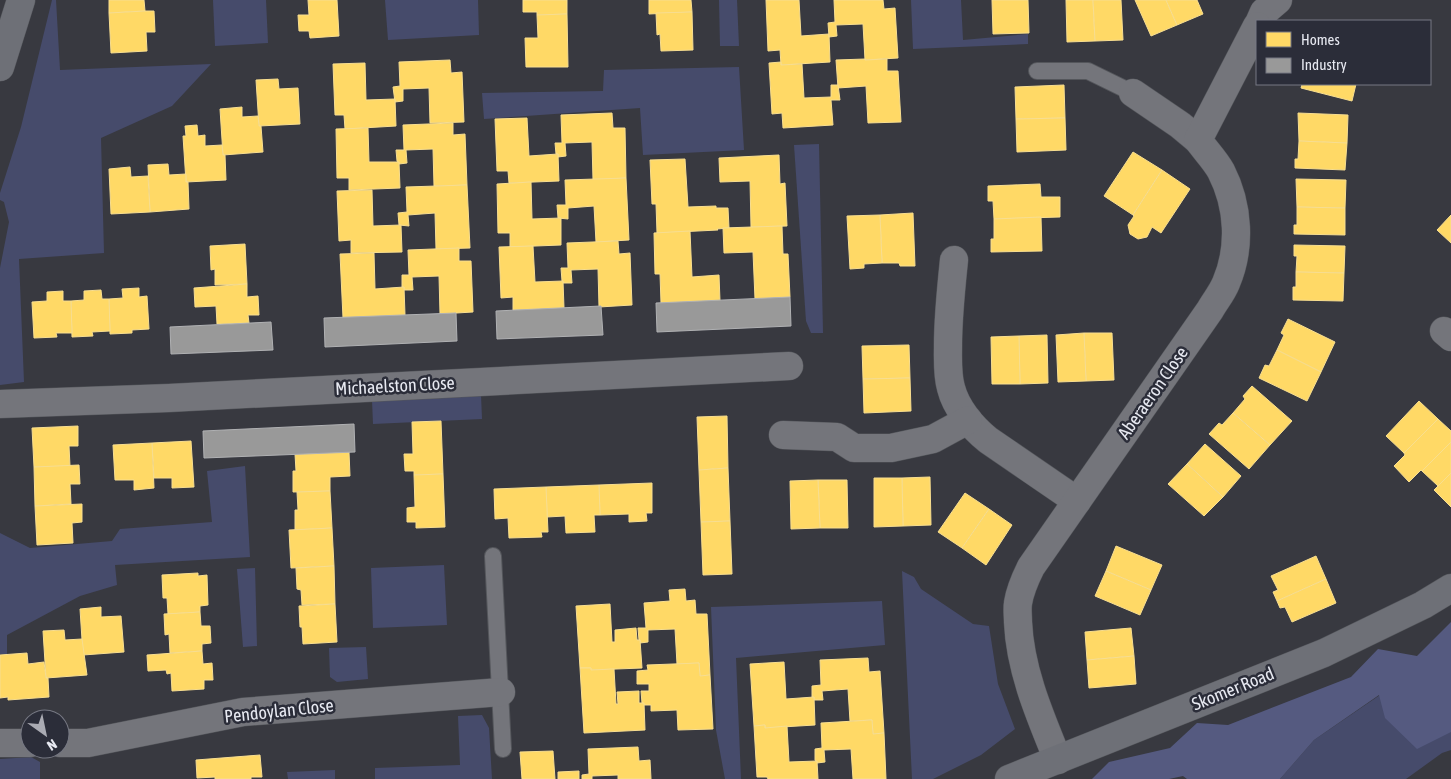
<svg xmlns="http://www.w3.org/2000/svg" width="1451" height="779" viewBox="0 0 1451 779" font-family="'Asap Condensed',sans-serif">
<rect width="100%" height="100%" fill="#383940"/>
<g fill="#464b6b">
<path d="M52,0H56L60,70L211,64L172,106L101,138L104,253L19,259L24,382L0,385V268L9,222L4,202L0,200V193L21,127Z"/>
<path d="M213,0H266L268,43L215,46Z"/>
<path d="M385,0H478L479,35L388,40Z"/>
<path d="M719,0H737L739,46H720Z"/>
<path d="M911,0H961L963,40L1028,34V44L913,49Z"/>
<path d="M739,67L744,150L643,155L640,108L484,119L482,93L603,91L604,70Z"/>
<path d="M819,144L823,333H811L806,321L794,145Z"/>
<path d="M481,395L482,419L373,424L372,400Z"/>
<path d="M245,466L250,557L115,565L117,585L80,596L7,635V654H0V533L30,548L112,541L120,529L212,522L207,471Z"/>
<path d="M444,565L447,625L373,628L371,568Z"/>
<path d="M255,568L257,646L243,647L237,569Z"/>
<path d="M902,571L914,577L921,589L973,624L989,626L998,684L1015,729L981,755L933,779H912Z"/>
<path d="M882,601L885,645L736,658L741,779H725L716,730L711,607Z"/>
<path d="M366,647L368,679L337,682L330,677L329,648Z"/>
<path d="M1380,695L1451,732V750L1442,753L1406,779H1280L1314,740Z"/>
<path d="M482,715L489,728L492,779H375V768L460,765L458,716Z"/>
<path d="M31,757L40,762V779H0V759Z"/>
<path d="M335,770V779H288L287,772Z"/>
</g>
<path fill="#555a80" d="M1451,622V732L1417,749L1385,718L1379,695L1314,740L1280,779H1187L1183,776L1169,779H1092L1109,762L1170,748L1197,723L1228,725L1351,677L1378,649L1417,656Z"/>
<g fill="#ffd966" stroke="#f8de90">
<path d="M109,0H144L145,11L109,13Z"/>
<path d="M308,0H337L339,36L310,38L309,31H299L298,15H309Z"/>
<path d="M523,0H567V14L537,15V12H523Z"/>
<path d="M649,0H691L692,12L649,14Z"/>
<path d="M766,0H799L801,36L829,34L830,62L781,65L780,50L768,51Z"/>
<path d="M834,0H883L884,9L895,8L898,58L865,60L863,24L836,25L837,36L829,37L828,23L835,22Z"/>
<path d="M992,0H1028L1029,33L993,34Z"/>
<path d="M1066,0H1093L1095,41L1067,42Z"/>
<path d="M1093,0H1121L1123,40L1095,41Z"/>
<path d="M1135,0H1166L1177,25L1151,36Z"/>
<path d="M1166,0H1197L1203,14L1177,25Z"/>
<path d="M145,11H154L155,32H146L147,51L111,53L109,13Z"/>
<path d="M692,12L693,50L661,51L660,34L657,35L656,13Z"/>
<path d="M567,14L568,67H526L525,38H538L537,15Z"/>
<path d="M865,59V60L887,59V71H898L901,122L868,123L866,86L838,88L836,60Z"/>
<path d="M450,60L451,73L462,72L464,122L430,123L429,88L403,89V101L395,102L393,87L400,86L399,62Z"/>
<path d="M781,62V65L802,64L804,98L831,97V85H838L840,100H831L833,125L783,128L782,113L772,114L769,63Z"/>
<path d="M365,63L366,100L395,99L396,126L345,129L344,115H335L333,64Z"/>
<path d="M278,79L279,89L298,88L300,124L259,126L256,80Z"/>
<path d="M1302,84H1356L1352,101L1301,88Z"/>
<path d="M1064,85L1065,118L1016,119L1015,87Z"/>
<path d="M242,107V117L258,116L259,126H261L263,152L223,155L220,109Z"/>
<path d="M612,113L613,128H625L626,178L593,180L592,142L565,143L566,156L558,157V154H556L555,143H562L561,115Z"/>
<path d="M1298,113L1348,115L1347,143L1299,141Z"/>
<path d="M527,118L529,156L558,154L559,181L509,183L508,171H497L495,119Z"/>
<path d="M1065,118L1066,150L1017,152L1016,119Z"/>
<path d="M453,123V135L465,134L467,185L434,186L433,149L406,150L407,163L399,164L397,161L396,150H404L403,125Z"/>
<path d="M197,125L198,136L205,135V146L222,145L223,155H225L226,180L186,182L183,136H186L185,126Z"/>
<path d="M368,128L369,162H399L400,188L349,190V178H337L336,129Z"/>
<path d="M1299,141L1347,143L1345,170L1295,168V159H1298Z"/>
<path d="M1133,152L1162,170L1133,215L1104,196Z"/>
<path d="M779,155L780,184L785,183L787,226L751,227L750,181L720,182L719,158Z"/>
<path d="M685,159L688,207L716,206V208H728L729,228L717,229L718,230L657,233L656,204H652L650,160Z"/>
<path d="M168,164L169,175L186,174V182H188L189,209L150,212L148,165Z"/>
<path d="M130,167L131,177L148,176L150,212L111,214L109,169Z"/>
<path d="M1162,170L1190,189L1161,233L1152,227L1147,237L1138,239L1130,234L1128,225L1134,216L1133,215Z"/>
<path d="M626,178L629,240L596,242L594,206L568,208V219L558,218L557,205H566L565,180Z"/>
<path d="M1296,179L1346,180L1345,208L1297,207Z"/>
<path d="M531,182L532,219L561,218V245L510,247V233H498L497,184Z"/>
<path d="M1040,184L1041,197H1060V217L994,219L993,201H988V186Z"/>
<path d="M467,185L470,248L436,249L435,213L408,215L409,226L399,225L398,213L407,212L406,187Z"/>
<path d="M372,190L373,226L401,225L402,252L351,253V240L339,241L337,191Z"/>
<path d="M1297,207L1345,208V235L1294,234V225H1297Z"/>
<path d="M913,213L915,266H900L899,263H882L880,215Z"/>
<path d="M880,215L882,263L864,264V268L850,269L847,216Z"/>
<path d="M1451,215V243L1437,230Z"/>
<path d="M1041,217L1042,251L991,252V239H994V219Z"/>
<path d="M782,226L783,254H788L790,297L755,299L753,252L724,253L723,228Z"/>
<path d="M690,231L692,277L719,275L720,301L661,303L660,274H655L654,233Z"/>
<path d="M618,241L619,254L630,253L632,305L599,307L598,269L571,270L572,283H563V281H562L561,268H568L567,243Z"/>
<path d="M245,244L247,284L215,285V269L211,270L210,246Z"/>
<path d="M1294,245L1345,246L1344,273L1296,272L1297,256H1294Z"/>
<path d="M533,246L535,282L563,281L564,308L513,310V297L501,298L499,247Z"/>
<path d="M459,248V261H471L473,312L440,314L439,276L412,277L413,290H404V287L402,288V275H409L408,250Z"/>
<path d="M374,253L375,289L404,287L405,315L343,318L340,254Z"/>
<path d="M1296,272L1344,273L1343,301L1293,300V287H1296Z"/>
<path d="M247,284V297L258,296L259,315H248L249,323L217,324L216,306L195,307L194,288Z"/>
<path d="M139,288V297L147,296L149,329L132,330V333L110,334L109,299L123,298L122,289Z"/>
<path d="M101,290L102,299H109L110,331L92,332L93,336L72,337L71,301L84,300V291Z"/>
<path d="M63,291V301H71L72,333H56L57,337L34,338L32,302L47,301V292Z"/>
<path d="M1288,319L1335,342L1321,372L1277,350L1284,335L1281,333Z"/>
<path d="M1084,333H1112L1114,380L1086,381Z"/>
<path d="M1084,333L1086,381L1058,382L1056,335Z"/>
<path d="M1047,335L1048,383L1020,384L1019,336Z"/>
<path d="M1019,336L1020,384H992L991,337Z"/>
<path d="M909,345L910,378L863,379L862,346Z"/>
<path d="M1277,350L1321,372L1307,401L1259,378L1265,365L1269,366Z"/>
<path d="M910,378L911,411L864,413L863,379Z"/>
<path d="M1252,386L1292,421L1270,445L1233,413L1245,399L1243,396Z"/>
<path d="M1419,401L1438,419L1404,453L1386,436Z"/>
<path d="M1233,413L1270,445L1249,469L1209,434L1219,423L1222,425Z"/>
<path d="M727,416L728,468L699,470L697,417Z"/>
<path d="M1438,419L1451,431V442L1422,471L1421,470L1409,482L1394,466L1405,455L1404,453Z"/>
<path d="M441,421L443,474L414,475V471H405L404,454H413L412,422Z"/>
<path d="M78,426V446H69L70,466L34,467L32,428Z"/>
<path d="M191,441L194,487L172,488V478H154L152,443Z"/>
<path d="M1451,442V473L1438,486L1422,471Z"/>
<path d="M152,443L154,488L134,490V480H115L113,445Z"/>
<path d="M1205,444L1241,476L1223,497L1187,464Z"/>
<path d="M349,452L350,476L330,477V491L293,492V471H296L295,454Z"/>
<path d="M1187,464L1223,497L1204,516L1168,484Z"/>
<path d="M79,465L80,484H70L71,504L35,506L34,467Z"/>
<path d="M728,468L730,521L701,522L699,470Z"/>
<path d="M1451,473V507L1434,490Z"/>
<path d="M443,474L445,527L416,528V522H407V508L415,507L414,475Z"/>
<path d="M930,477L931,525L903,526L902,478Z"/>
<path d="M874,478H902L903,526L874,527Z"/>
<path d="M818,480H847L848,528H820Z"/>
<path d="M818,480L820,528L791,529L790,481Z"/>
<path d="M652,483V513H646L647,521L629,522V514L600,515L599,485Z"/>
<path d="M599,485L600,515H594L595,532L566,533L565,516L547,517L546,487Z"/>
<path d="M546,487L548,532H541L542,537L509,538L508,518L495,519L494,489Z"/>
<path d="M330,491L332,528L295,530V510H298L297,492Z"/>
<path d="M965,493L989,509L962,548L938,532Z"/>
<path d="M82,504V522L72,523L73,543L37,545L35,506Z"/>
<path d="M989,509L1012,525L986,565L962,548Z"/>
<path d="M730,521L732,574L703,575L701,522Z"/>
<path d="M332,528L334,566L291,568L289,530Z"/>
<path d="M1116,546L1162,565L1151,590L1106,571Z"/>
<path d="M1316,556L1326,579L1277,601L1273,592L1278,590L1271,576Z"/>
<path d="M334,566L335,604L302,605L301,590L297,589L296,568Z"/>
<path d="M1106,571L1151,590L1140,615L1095,596Z"/>
<path d="M198,573V576L207,575L208,605L200,606V612L168,614L167,598H163L162,575Z"/>
<path d="M1326,579L1336,603L1292,622L1285,607L1280,608L1277,601Z"/>
<path d="M685,589L686,601L695,600L696,614H707L710,675L700,676L699,663L677,664L675,629L648,630V642L640,643V640H639L638,628H646L644,603L670,601L669,590Z"/>
<path d="M335,604L337,642L303,644L302,627H300L299,606Z"/>
<path d="M610,604L612,642H615V630L636,628L637,640H640L642,668L591,670V668H580L576,606Z"/>
<path d="M101,607V617L121,616L124,652L83,655L80,609Z"/>
<path d="M200,612L201,626H210L211,643L202,644V651L170,653L169,634L165,635L164,614Z"/>
<path d="M1131,628L1134,656L1087,660L1085,632Z"/>
<path d="M64,630L65,640L82,639L87,675L46,678L43,631Z"/>
<path d="M202,651L203,664L212,663L213,680H204V689L172,691L171,673L167,674L166,670L148,671L147,655Z"/>
<path d="M27,653L28,664L44,662L46,678H48L49,697L8,700V697L0,698V655Z"/>
<path d="M1134,656L1136,684L1089,688L1087,660Z"/>
<path d="M868,658L869,672L880,671L884,733L873,734L872,720L850,721L848,689L822,691L823,700H814V697L812,698V686L821,685L820,660Z"/>
<path d="M784,662L786,699L814,697L815,725L765,728V725L754,726L750,664Z"/>
<path d="M699,663L700,676L710,675L713,729L678,730L677,710L651,711V705H644L642,703L641,691H649V684H637V671L648,670L647,665Z"/>
<path d="M580,668H591V670L614,669L616,704H618L617,692L639,691V703H644L645,730L584,733Z"/>
<path d="M872,720L873,734L884,733L886,779H853L851,749L824,750L825,762L817,763L815,760V749L822,748L821,723Z"/>
<path d="M765,725V728L787,726L789,762L817,761L818,779H768L767,777H757L754,726Z"/>
<path d="M638,747L639,761L650,760L651,779H618V775L592,776V779H582V775L589,774L588,749Z"/>
<path d="M553,751L555,779H522L520,752Z"/>
<path d="M260,755L262,777H251V779H215V777L197,778L196,760Z"/>
<path d="M579,771V779H558V772Z"/>
</g>
<g fill="#999" stroke="#b0b1b3">
<path d="M790,297L791,326L657,332L656,303Z"/>
<path d="M601,306L603,335L497,339L496,311Z"/>
<path d="M456,313L457,341L325,347L324,318Z"/>
<path d="M271,322L273,350L171,354L170,327Z"/>
<path d="M354,424L355,452L204,458L203,431Z"/>
</g>
<g fill="none" stroke-linecap="round" stroke-linejoin="round">
<g stroke="#54565b" stroke-width="18">
<g id="lane">
<path d="M1037,71H1088L1133,93"/>
<path d="M493,556L503,749"/>
</g>
</g>
<g stroke="#54565b" stroke-width="29">
<g id="street">
<path d="M1260,21L1264,12L1278,0"/>
<path d="M1133,93L1180,125L1198,140"/>
<path d="M954,260C951,289 948,317 948,345C948,359 947,374 951,388C956,408 972,427 988,440L1077,501"/>
<path d="M1444,331L1451,337"/>
<path d="M0,404L169,398L789,366"/>
<path d="M783,435L837,437L854,448H891L933,439L968,420"/>
<path d="M0,743H30"/>
<path d="M60,743H88L243,712L501,692"/>
<path d="M1058,760C1040,716 1020,670 1018,622C1018,616 1017,609 1018,603C1020,590 1025,579 1031,567L1210,310C1215,301 1222,293 1226,283C1241,248 1239,206 1221,171C1215,160 1205,150 1198,140L1257,26"/>
</g>
</g>
<g stroke="#54565b" stroke-width="29">
<g id="secondary">
<path d="M0,67L21,0"/>
<path d="M1009,779L1324,653L1423,605L1451,588"/>
</g>
</g>
<use href="#lane" stroke="#74757b" stroke-width="16"/>
<use href="#street" stroke="#74757b" stroke-width="28"/>
<use href="#secondary" stroke="#6e7077" stroke-width="28"/>
</g>
<g text-anchor="middle" stroke-width="5" stroke-linejoin="round" paint-order="stroke">
<g font-size="18" fill="#e7e9f1" stroke="#2b2d39">
<text transform="translate(395 386) rotate(-3)" y="6">Michaelston Close</text>
<text transform="translate(1153 393) rotate(-55)" y="6">Aberaeron Close</text>
<text transform="translate(1233 689) rotate(-22)" y="6">Skomer Road</text>
<text transform="translate(279 711) rotate(-6)" y="6">Pendoylan Close</text>
</g>
</g>
<rect x="1256" y="20" width="175" height="65" fill="#2b2d39" stroke="#767883"/>
<rect x="1266" y="32" width="25" height="15" fill="#ffd966" stroke="#767883"/>
<text x="1301" y="45" font-size="15" fill="#e7e9f1">Homes</text>
<rect x="1266" y="58" width="25" height="15" fill="#999999" stroke="#767883"/>
<text x="1301" y="70" font-size="15" fill="#e7e9f1">Industry</text>
<g transform="translate(45 734) rotate(147)"><circle r="24" fill="#2b2d39" stroke="#767883"/>
<path d="M0-4L9 19L0 12L-9 19Z" fill="#aaabb3"/>
<text y="-8" font-size="14" font-weight="bold" text-anchor="middle" fill="#e7e9f1">N</text>
</g>
</svg>
